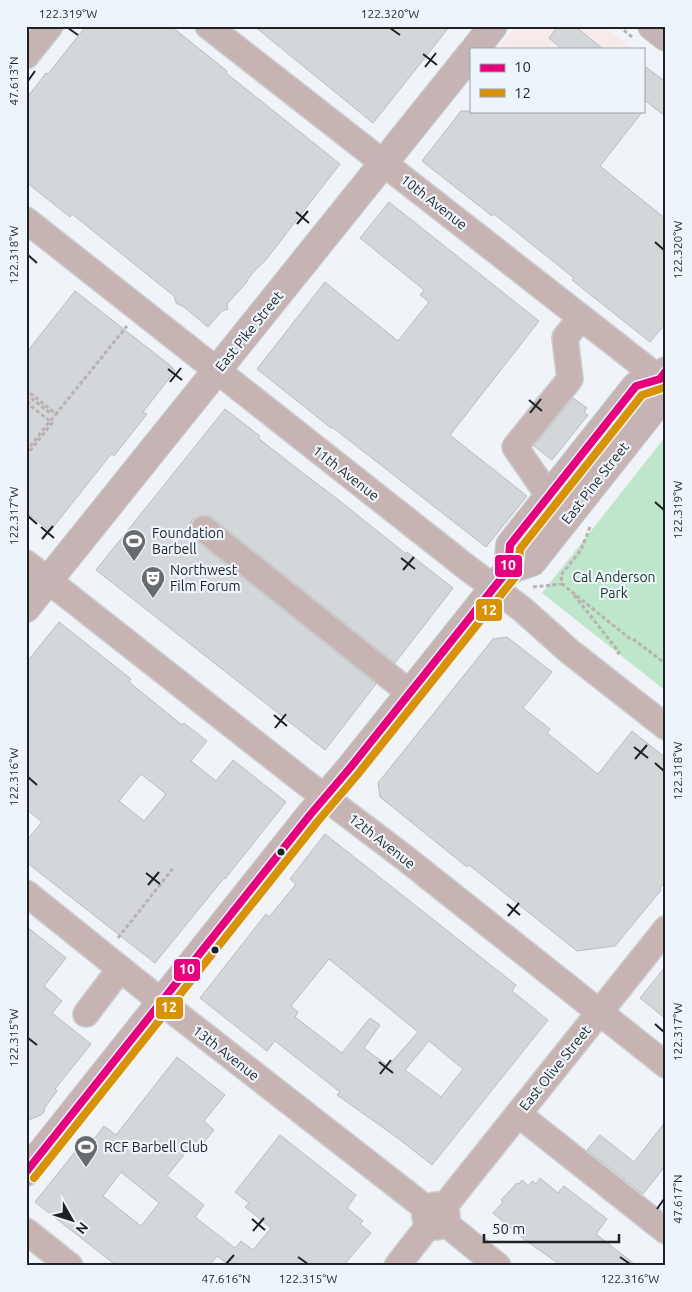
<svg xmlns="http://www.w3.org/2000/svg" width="692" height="1292" viewBox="0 0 692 1292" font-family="Ubuntu,sans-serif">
<rect width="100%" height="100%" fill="#f0f4f8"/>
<path fill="#f7eaea" d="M516,26H603L629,46L627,49H498Z"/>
<path fill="#bee6ca" d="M666,436V691L542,593Z"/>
<g fill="#d4d7da" stroke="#babdc0" fill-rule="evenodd">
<path d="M86,26H171L227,71L226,73L340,164L265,261L256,269L248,279L247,282L227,304L228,309L222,311L208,327L184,307L176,303L174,296L72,214L70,217L26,182V99L46,73L48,74Z"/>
<path d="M254,26H450L373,123Z"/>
<path d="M558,26H575L603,49H562L549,38Z"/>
<path d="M643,65L666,82V117L643,99Z"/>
<path d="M461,111H643L600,166L666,219V323L650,342L572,280L574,278L494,214L492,216L422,161Z"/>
<path d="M389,202L539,321L450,435L527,496L486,547L332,427L331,428L257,369L325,282L398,341L429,302L420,295L424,290L360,238Z"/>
<path d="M75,291L171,366L175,371L143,412L147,414L114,456L112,453L50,531L26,512V353Z"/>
<path d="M573,398L587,408L584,412L588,415L552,460L534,446Z"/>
<path d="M225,409L260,436L258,438L299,470L336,498L406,554L407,552L453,588L395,663L213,518L207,515L199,516L192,520L190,527V534L195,540L376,684L325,750L96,570Z"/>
<path d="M59,622L131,679L129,682L182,725L184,723L207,741L191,761L216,781L233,760L286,802L225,879L224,878L155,963L26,862V841L42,822L26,809V663ZM141,774L166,794L144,821L119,801Z"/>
<path d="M507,637L552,672L523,708L550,729L547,733L598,774L632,731L666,758V881L660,888L661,890L615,946L577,951L469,865L467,867L380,797L378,783L493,639Z"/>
<path d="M325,834L516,985L512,991L548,1020L432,1165L399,1139L337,1095L340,1092L275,1041L267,1051L200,998L266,914L269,917L296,884L290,879ZM329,959L418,1032L388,1066L364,1048L380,1025L370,1018L342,1053L295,1017L298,1012L291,1006ZM429,1041L463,1069L441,1097L405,1070Z"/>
<path d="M26,926L66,958L44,986L62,1001L52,1013L91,1044L55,1089L57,1091L45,1107L44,1112L41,1115L26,1121Z"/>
<path d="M666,966V1019L640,998Z"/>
<path d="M177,1057L225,1095L204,1121L214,1130L197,1151L191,1146L167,1176L204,1205L195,1217L235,1248L241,1241L253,1250L271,1228L245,1207L249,1203L235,1192L280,1135L356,1195L347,1208L363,1221L360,1224L371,1233L343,1266H230L217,1256L209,1266H117L35,1202L83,1142L88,1147L104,1126L116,1135ZM121,1172L159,1203L141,1226L103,1196Z"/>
<path d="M666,1121V1165L643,1194L587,1150L600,1135L634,1162Z"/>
<path d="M540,1178L558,1193L564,1186L607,1219L596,1234L637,1266H562L525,1240L493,1213L503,1202L501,1200L517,1183L519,1184L522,1180L529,1186L532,1181L536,1184Z"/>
</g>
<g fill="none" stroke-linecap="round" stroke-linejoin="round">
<g stroke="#cbced1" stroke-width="28">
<g id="minor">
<path d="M208,26L660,379"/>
<path d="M26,56L50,26"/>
<path d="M26,220L465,566L522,609L569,651L666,727"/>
<path d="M551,493L542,486L515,447L570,379L565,338L580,318"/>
<path d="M204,529L410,693"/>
<path d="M26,563L302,780L405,858L666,1065"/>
<path d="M26,893L178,1015L427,1209"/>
<path d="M86,1014L120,969"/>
<path d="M518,1114L666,1231"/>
<circle cx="436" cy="1216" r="11"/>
<path d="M443,1208L666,929"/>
<path d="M445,1223L498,1266"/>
<path d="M26,1231L70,1266"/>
<path d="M397,1266L429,1225"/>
</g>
</g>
<g stroke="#cbced1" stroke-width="30">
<g id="major">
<path d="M652,26L666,37"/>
<path d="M475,49L493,26"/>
<path d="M508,570L510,545L636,386L660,379L666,371"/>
<path d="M26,608L471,54"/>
<path d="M26,1172L310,815L350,768L508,570L532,562L658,403L660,379"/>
</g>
</g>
<g stroke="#bbb1b1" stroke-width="3" stroke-dasharray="4 2.5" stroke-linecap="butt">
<path d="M619,26L632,37"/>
<path d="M26,398L30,393L56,414L127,326"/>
<path d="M30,451L28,449L50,421L28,404L32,399L50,413L53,411"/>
<path d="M26,456L52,423L50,421L56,414"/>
<path d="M26,463L28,465"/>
<path d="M590,527L581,550L561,575L562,584L629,638L633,639L666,664"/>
<path d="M533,587L562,584"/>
<path d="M574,595L619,652L617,655"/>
<path d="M118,938L174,867"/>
</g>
<use href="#minor" stroke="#c7b3b2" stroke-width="25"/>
<use href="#major" stroke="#c6b4b5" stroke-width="28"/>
<g stroke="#edf4fb" stroke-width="11">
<path id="bus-1" d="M26,1172L310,815L350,768L508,570L510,545L636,386L660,379L666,371"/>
</g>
<g stroke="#edf4fb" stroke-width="11">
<path id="bus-2" d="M34,1178L318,821L358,774L516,576L518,572L520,549L642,395L666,387"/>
</g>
<use href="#bus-1" stroke="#e5007d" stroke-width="8"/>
<use href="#bus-2" stroke="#d79206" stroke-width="8"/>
</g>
<path fill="none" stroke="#1f2225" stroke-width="2" d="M68,28L78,35M390,28L400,35M423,54L437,65M425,67L436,53M28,81L35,71M296,212L309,223M297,224L308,211M655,242L664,250M28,255L37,263M168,369L182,380M170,382L181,368M529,400L542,411M530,413L541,399M655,502L664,510M28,516L37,524M41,527L54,538M42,539L53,526M401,558L415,569M403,570L414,557M274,715L287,726M275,728L286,714M634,747L648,758M635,759L647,745M655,763L664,771M28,777L37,785M146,873L160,884M148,885L159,872M507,904L520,915M508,916L519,903M655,1024L664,1032M28,1038L37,1045M379,1062L393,1073M380,1074L391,1060M657,1209L664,1199M252,1219L265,1230M253,1231L264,1218M298,1257L308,1264M620,1257L630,1264M226,1264L234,1255"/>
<defs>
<g id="stadium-pin" transform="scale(1.25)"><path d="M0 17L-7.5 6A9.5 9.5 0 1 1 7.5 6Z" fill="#686c6f" stroke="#edf4fb"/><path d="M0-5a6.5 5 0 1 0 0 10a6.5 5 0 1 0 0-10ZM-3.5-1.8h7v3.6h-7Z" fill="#fff"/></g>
<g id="theatre-pin" transform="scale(1.25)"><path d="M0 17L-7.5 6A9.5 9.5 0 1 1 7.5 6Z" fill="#686c6f" stroke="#edf4fb"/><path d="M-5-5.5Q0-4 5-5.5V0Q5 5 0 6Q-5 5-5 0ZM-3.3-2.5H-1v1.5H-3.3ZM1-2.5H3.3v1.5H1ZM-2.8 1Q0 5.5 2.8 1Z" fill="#fff"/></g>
</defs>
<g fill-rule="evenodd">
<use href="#stadium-pin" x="134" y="541"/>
<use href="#theatre-pin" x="153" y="578"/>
<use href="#stadium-pin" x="86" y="1147"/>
</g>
<g fill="#1f2225" stroke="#edf4fb" stroke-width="2">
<circle cx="281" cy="852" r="4.5"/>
<circle cx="215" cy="950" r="4.5"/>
</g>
<g text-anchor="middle" stroke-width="4.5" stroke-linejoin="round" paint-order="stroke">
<g font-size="14" fill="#1f2225" stroke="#edf4fb">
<text transform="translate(434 202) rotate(38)" y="5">10th Avenue</text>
<text transform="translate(249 331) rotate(-51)" y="5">East Pike Street</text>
<text transform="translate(346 473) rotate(38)" y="5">11th Avenue</text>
<text transform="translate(595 483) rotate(-52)" y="5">East Pine Street</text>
<text transform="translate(382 841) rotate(38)" y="5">12th Avenue</text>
<text transform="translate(226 1053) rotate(38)" y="5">13th Avenue</text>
<text transform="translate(555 1068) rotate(-51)" y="5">East Olive Street</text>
</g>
<g font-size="14" fill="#1f2225" stroke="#edf4fb" text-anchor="start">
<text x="152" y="538">Foundation<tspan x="152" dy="16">Barbell</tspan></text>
<text x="170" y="575">Northwest<tspan x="170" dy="16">Film Forum</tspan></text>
<text x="104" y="1152">RCF Barbell Club</text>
</g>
<g font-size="14" fill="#13361d" stroke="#edf4fb">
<text x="614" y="582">Cal Anderson<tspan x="614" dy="16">Park</tspan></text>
</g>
</g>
<g stroke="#edf4fb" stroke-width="2">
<rect x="494" y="554" width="29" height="24" rx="5" fill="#e5007d"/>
<rect x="475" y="598" width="28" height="24" rx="5" fill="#d79206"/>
<rect x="173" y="958" width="28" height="24" rx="5" fill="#e5007d"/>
<rect x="155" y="996" width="29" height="24" rx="5" fill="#d79206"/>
</g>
<g font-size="14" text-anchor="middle" font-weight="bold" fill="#fff">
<text x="508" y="570">10</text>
<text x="489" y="615">12</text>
<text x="187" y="974">10</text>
<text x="169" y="1012">12</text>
</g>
<rect width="692" height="1292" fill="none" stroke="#edf4fb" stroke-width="55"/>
<rect x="470" y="48" width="175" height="65" fill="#edf4fb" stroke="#9ba0a5"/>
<rect x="480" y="64" width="25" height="8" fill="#e5007d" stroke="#9ba0a5"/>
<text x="514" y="72" font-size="15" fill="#1f2225">10</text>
<rect x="480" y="89" width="25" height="8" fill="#d79206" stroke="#9ba0a5"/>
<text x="514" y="98" font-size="15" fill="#1f2225">12</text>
<g transform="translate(72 1220) rotate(129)" stroke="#edf4fb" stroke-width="4" paint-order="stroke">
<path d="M0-4L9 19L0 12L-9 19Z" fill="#1f2225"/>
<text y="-8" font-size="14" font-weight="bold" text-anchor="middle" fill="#1f2225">N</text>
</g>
<path d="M484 1234v8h135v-8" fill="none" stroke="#1f2225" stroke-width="2.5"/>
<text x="492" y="1234" font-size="15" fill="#1f2225" stroke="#edf4fb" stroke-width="4" paint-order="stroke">50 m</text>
<rect x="28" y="28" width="636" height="1236" fill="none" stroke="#1f2225" stroke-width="2"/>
<g font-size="12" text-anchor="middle" fill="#1f2225">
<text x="68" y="18">122.319°W</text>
<text x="390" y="18">122.320°W</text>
<text transform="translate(14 81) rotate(-90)" y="4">47.613°N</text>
<text transform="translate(678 250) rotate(-90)" y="4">122.320°W</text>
<text transform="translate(14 255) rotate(-90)" y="4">122.318°W</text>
<text transform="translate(678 510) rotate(-90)" y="4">122.319°W</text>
<text transform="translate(14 516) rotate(-90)" y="4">122.317°W</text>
<text transform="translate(678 771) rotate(-90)" y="4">122.318°W</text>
<text transform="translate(14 777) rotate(-90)" y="4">122.316°W</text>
<text transform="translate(678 1032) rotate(-90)" y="4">122.317°W</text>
<text transform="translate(14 1038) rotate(-90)" y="4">122.315°W</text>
<text transform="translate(678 1199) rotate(-90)" y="4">47.617°N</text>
<text x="226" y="1283">47.616°N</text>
<text x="308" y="1283">122.315°W</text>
<text x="630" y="1283">122.316°W</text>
</g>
</svg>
